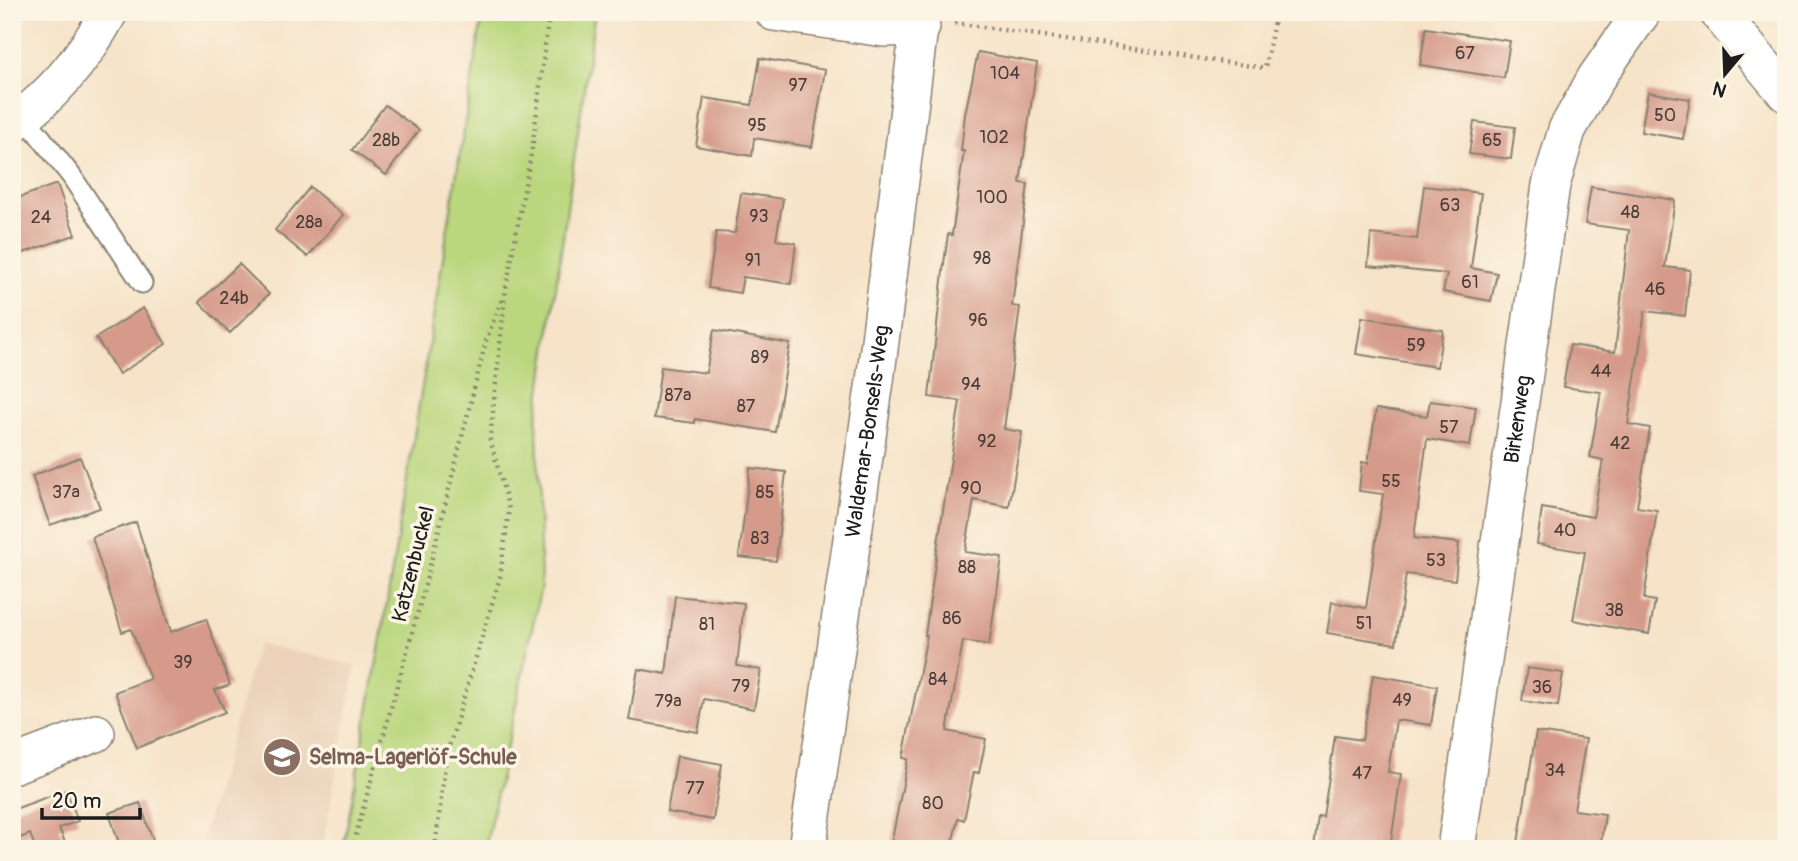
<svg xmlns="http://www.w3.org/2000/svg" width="1798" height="861" viewBox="0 0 1798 861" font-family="Pangolin,sans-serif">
<rect width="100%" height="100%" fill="#fcf5e5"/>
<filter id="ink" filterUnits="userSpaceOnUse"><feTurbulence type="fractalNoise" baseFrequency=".0143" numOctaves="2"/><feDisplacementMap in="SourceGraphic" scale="14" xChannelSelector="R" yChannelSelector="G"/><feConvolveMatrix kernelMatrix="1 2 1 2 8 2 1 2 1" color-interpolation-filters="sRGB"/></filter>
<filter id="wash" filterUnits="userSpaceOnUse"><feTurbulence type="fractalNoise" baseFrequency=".00686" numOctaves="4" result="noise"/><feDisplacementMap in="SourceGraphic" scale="28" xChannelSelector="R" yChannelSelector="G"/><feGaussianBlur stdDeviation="1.57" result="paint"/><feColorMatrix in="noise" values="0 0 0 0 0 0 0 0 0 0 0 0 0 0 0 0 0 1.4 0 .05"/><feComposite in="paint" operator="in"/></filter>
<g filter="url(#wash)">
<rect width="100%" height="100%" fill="#f6e3c8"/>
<path fill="#ebd2b9" d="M258,644L356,665L322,849H199Z"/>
<path fill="#bad77e" stroke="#6b7a4d" stroke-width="2" d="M483,12H595L537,420L541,587L485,849H343L381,639Z"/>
<g id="blocks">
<g fill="#d59a89">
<path d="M1426,28L1510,41L1504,78L1420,65Z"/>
<path d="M978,52L1037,63L1020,183L1028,184L1012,306L1020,307L1004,429L1022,432L1009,507L974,500L965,552L1002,557L989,645L963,641L947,731L986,739L979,773L974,772L964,820L958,818L951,849H890L908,759L903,758L927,635H925L938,543L960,401L929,397L943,271L948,234L952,235L964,151H961L965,114Z"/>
<path d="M760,58L825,70L812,147L754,138L752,156L696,146L704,98L752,105Z"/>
<path d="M1648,92L1690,99L1683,139L1641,132Z"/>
<path d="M385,105L419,130L386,175L352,150Z"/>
<path d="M1474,122L1515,127L1511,159L1469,154Z"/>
<path d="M57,184L75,235L12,257V200Z"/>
<path d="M1424,186L1481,193L1471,268L1497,273L1491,301L1443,292L1447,274L1368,266L1371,234L1417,239Z"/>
<path d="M310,187L343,215L308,257L275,230Z"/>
<path d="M1591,187L1675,200L1665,267L1690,270L1685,316L1645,311L1628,424L1650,428L1637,507L1657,510L1644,599L1655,601L1649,634L1573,620L1585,552L1537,544L1542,508L1593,517L1603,460L1590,457L1601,392L1563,387L1570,345L1615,352L1629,230L1585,224Z"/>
<path d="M741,193L783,199L776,240L796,243L791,284L743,277L740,293L708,288L716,232L735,233Z"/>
<path d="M239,264L269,294L230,333L199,302Z"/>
<path d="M143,308L166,344L119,374L96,338Z"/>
<path d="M1362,317L1443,330L1437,367L1356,354Z"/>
<path d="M714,330L790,344L775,432L695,419V423L654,418L661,367L706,373Z"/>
<path d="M1430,401L1476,407L1470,446L1427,439L1414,538L1459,543L1455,580L1406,574L1396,644L1327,633L1332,602L1366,608L1383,494L1359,491L1362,462L1368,463L1376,409L1427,416Z"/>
<path d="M80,457L100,508L50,525L32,476Z"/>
<path d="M750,468L786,472L776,561L739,557Z"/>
<path d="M136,522L171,632L206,619L230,685L215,690L225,712L137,748L115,692L150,679L131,629L122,632L92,537Z"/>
<path d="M675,596L744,603L737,666L761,670L754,709L704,699L698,732L629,720L638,669L666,674Z"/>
<path d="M1527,668L1563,673L1558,706L1522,701Z"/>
<path d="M1373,675L1437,686L1431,725L1396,720L1388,772L1401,774L1390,849H1314L1318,816L1323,817L1335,736L1362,740Z"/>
<path d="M1536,732L1586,739L1574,810L1605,814L1600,849H1517Z"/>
<path d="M677,756L722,764L713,820L667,812Z"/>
<path d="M66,790L78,821L59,828L68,849H36L30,834L12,841V810Z"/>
<path d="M140,803L156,849H121L109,813Z"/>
</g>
</g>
</g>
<g filter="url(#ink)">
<use href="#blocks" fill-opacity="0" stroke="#898072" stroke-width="2"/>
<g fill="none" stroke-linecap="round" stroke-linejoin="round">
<g stroke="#898072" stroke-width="23">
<path id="lane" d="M24,116L72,177L142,283"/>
</g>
<g stroke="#898072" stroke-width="40">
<g id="street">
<path d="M774,12L884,28L921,27"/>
<path d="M1718,12L1786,93"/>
<path d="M12,124C54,96 85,56 109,12"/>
<path d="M12,765L96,733"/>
<path id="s1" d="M807,849L875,381L921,12"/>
<path id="s2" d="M1456,849L1551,185L1567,130L1596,78L1642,12"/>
</g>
</g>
<g stroke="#898072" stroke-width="4.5" stroke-dasharray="2 5" stroke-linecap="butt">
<path d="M955,23L1265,68L1276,12"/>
<path d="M352,849L423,593L486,341L503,296"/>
<path d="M435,849L446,757L500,577L509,509L490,439L506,288L533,143L549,12"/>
</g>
<use href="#lane" stroke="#fff" stroke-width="19"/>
<use href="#street" stroke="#fff" stroke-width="37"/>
</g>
</g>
<defs>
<g id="school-disc" transform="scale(2.0125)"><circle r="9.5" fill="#8d6e63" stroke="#fcf5e5"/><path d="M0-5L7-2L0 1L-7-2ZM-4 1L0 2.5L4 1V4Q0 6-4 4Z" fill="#fff"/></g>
</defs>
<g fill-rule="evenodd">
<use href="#school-disc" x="282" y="757"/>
</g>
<g text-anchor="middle" stroke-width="7" stroke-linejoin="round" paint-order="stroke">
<g font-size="18" fill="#4a3c37">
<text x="1465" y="59">67</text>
<text x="1005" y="79">104</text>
<text x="798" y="91">97</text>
<text x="1665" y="121">50</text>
<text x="757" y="131">95</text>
<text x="994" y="143">102</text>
<text x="386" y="146">28b</text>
<text x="1492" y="146">65</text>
<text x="992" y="203">100</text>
<text x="1450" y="211">63</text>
<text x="1630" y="218">48</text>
<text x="759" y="222">93</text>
<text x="41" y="223">24</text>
<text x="309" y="228">28a</text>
<text x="982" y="264">98</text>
<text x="753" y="266">91</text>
<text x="1470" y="288">61</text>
<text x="1655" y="295">46</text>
<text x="234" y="304">24b</text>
<text x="978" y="326">96</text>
<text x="1416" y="351">59</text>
<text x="760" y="363">89</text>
<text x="1601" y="377">44</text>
<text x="971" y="390">94</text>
<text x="678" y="401">87a</text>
<text x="746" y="412">87</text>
<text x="1449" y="433">57</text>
<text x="987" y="447">92</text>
<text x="1620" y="449">42</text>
<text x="1391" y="487">55</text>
<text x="971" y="494">90</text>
<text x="66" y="498">37a</text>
<text x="765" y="498">85</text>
<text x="1565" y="536">40</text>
<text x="760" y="544">83</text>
<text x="1436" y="566">53</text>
<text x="967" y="573">88</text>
<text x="1614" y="616">38</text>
<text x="952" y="624">86</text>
<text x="1364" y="629">51</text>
<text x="707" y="630">81</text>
<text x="183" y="668">39</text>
<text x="938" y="685">84</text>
<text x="741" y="692">79</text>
<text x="1542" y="693">36</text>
<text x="1402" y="706">49</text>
<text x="668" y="707">79a</text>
<text x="1555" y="776">34</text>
<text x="1362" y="779">47</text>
<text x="695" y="794">77</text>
<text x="933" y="809">80</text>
</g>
<g font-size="21" fill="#1c1c1c" stroke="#fcf5e5">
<text dy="7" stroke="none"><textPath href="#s2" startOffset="434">Birkenweg</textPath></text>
<text dy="7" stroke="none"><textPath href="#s1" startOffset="422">Waldemar-Bonsels-Weg</textPath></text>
<text transform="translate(413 564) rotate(-76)" y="7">Katzenbuckel</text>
</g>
<g font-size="21" font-weight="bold" fill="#785e54" stroke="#fcf5e5" text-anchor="start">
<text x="309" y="764">Selma-Lagerlöf-Schule</text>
</g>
</g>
<rect width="1798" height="861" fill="none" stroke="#fcf5e5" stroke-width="42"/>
<g transform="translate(1725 74) rotate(199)" stroke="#fcf5e5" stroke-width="5" paint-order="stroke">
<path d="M0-5L12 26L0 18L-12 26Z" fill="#1c1c1c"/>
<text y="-10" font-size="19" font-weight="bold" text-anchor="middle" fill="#1c1c1c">N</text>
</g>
<path d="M42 808v10h98v-10" fill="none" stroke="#1c1c1c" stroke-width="3.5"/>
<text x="52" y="808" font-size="21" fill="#1c1c1c" stroke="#fcf5e5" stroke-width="5" paint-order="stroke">20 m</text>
</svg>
